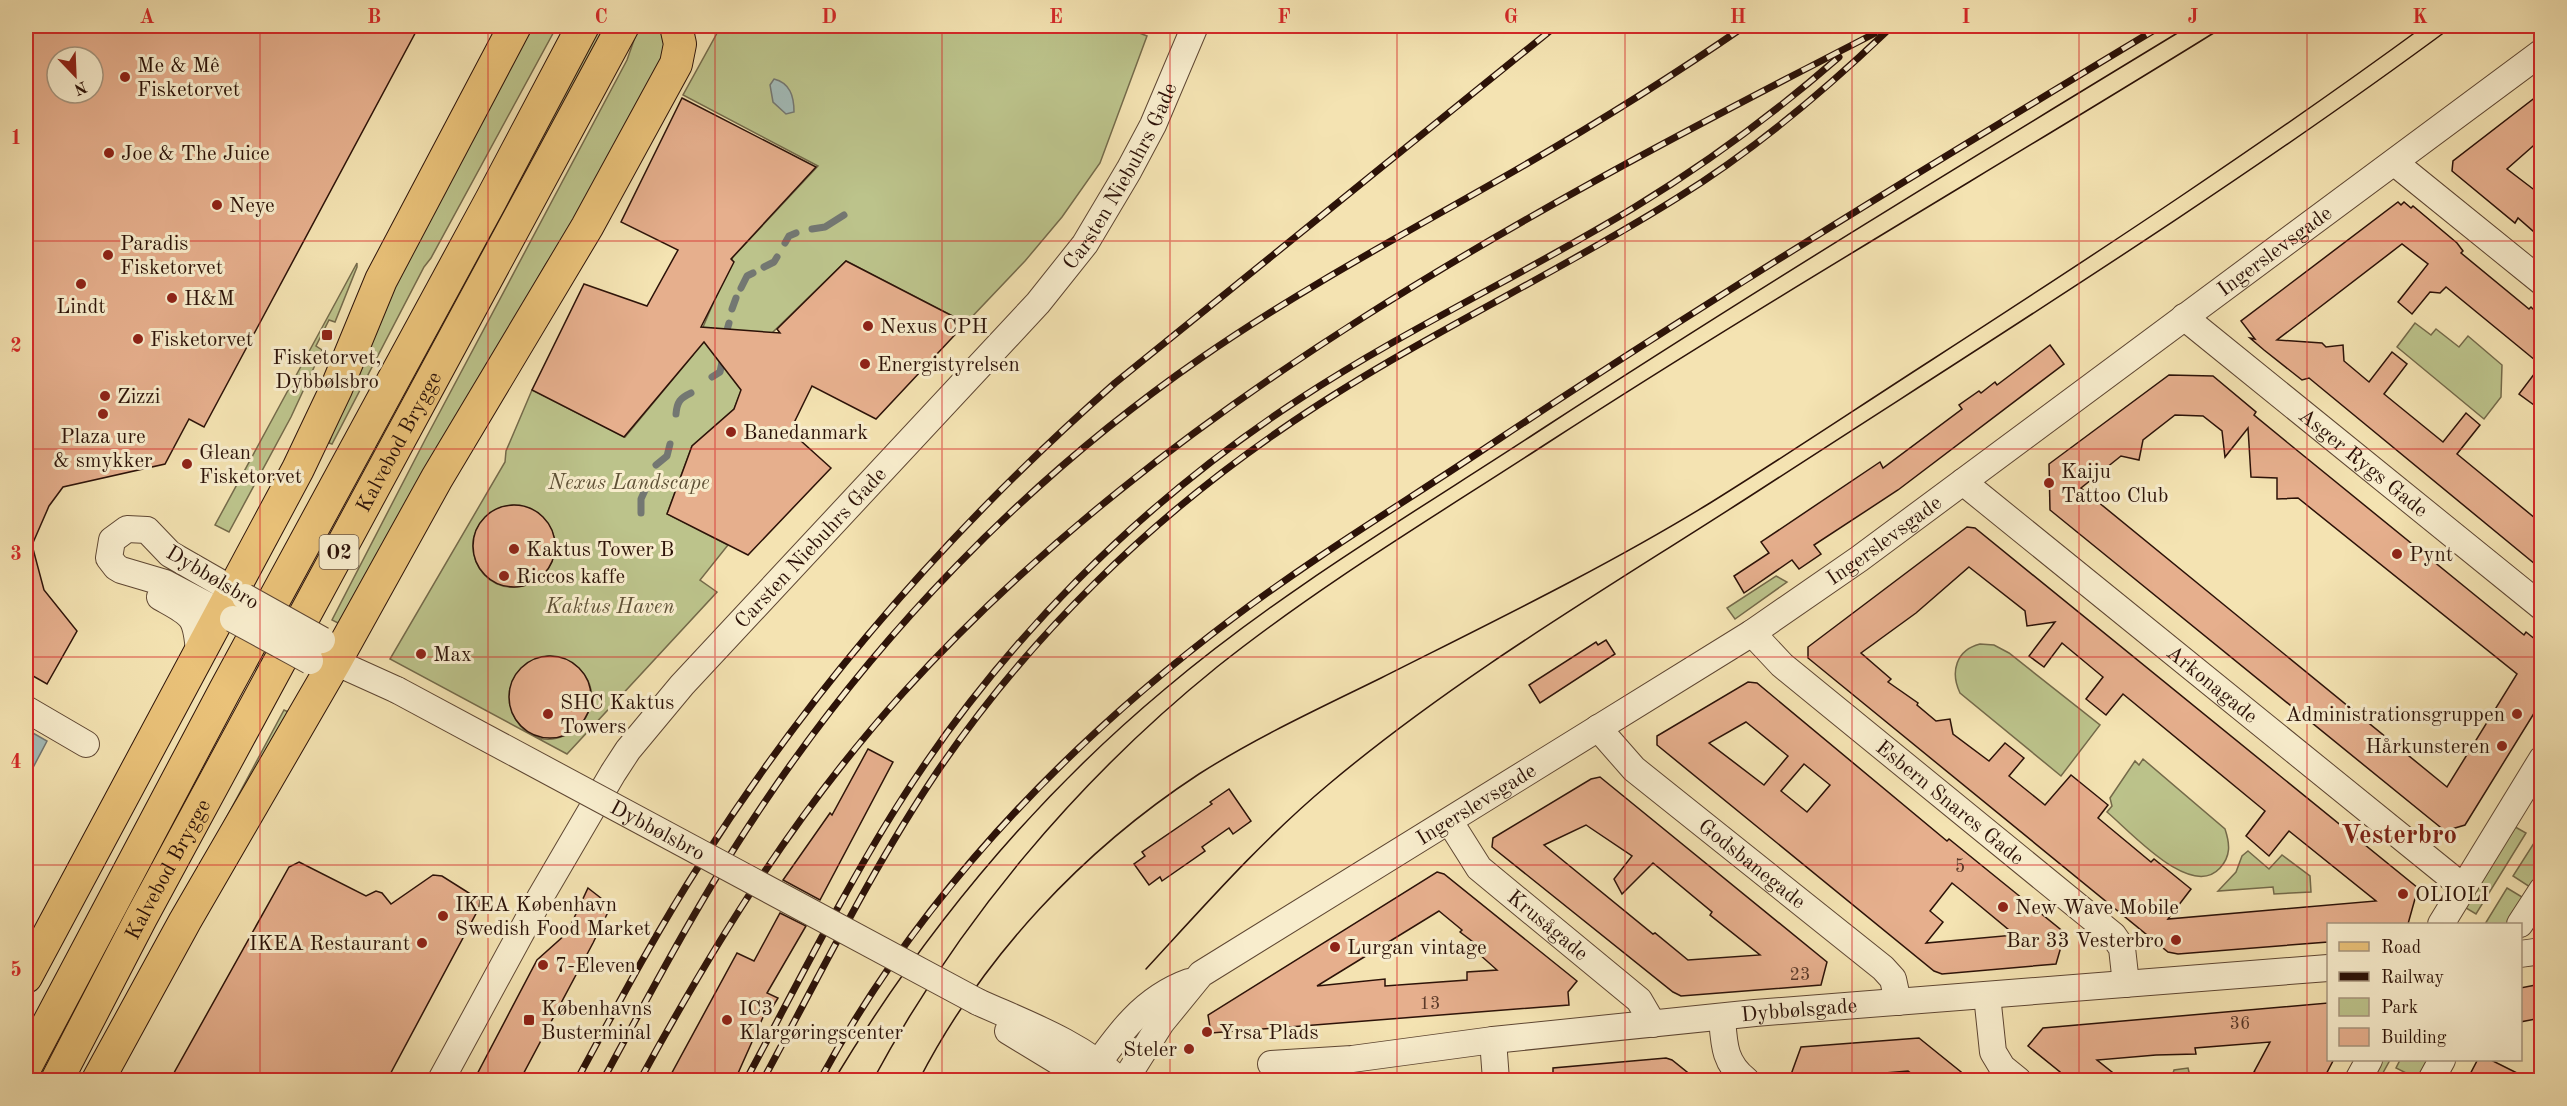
<svg xmlns="http://www.w3.org/2000/svg" width="2567" height="1106" viewBox="0 0 2567 1106" font-family="'Old Standard TT',serif">
<rect width="100%" height="100%" fill="#f4e3b2"/>
<filter id="stains"><feTurbulence type="fractalNoise" baseFrequency=".00333" numOctaves="4"/><feColorMatrix values="0 0 0 0 .2 0 0 0 0 .09 0 0 0 0 .02 0 0 0 .5 -.17"/></filter>
<radialGradient id="worn" r=".72"><stop offset=".6" stop-color="#630" stop-opacity="0"/><stop offset="1" stop-color="#630" stop-opacity=".3"/></radialGradient>
<g fill="#bcc38b" stroke="#746a4a" stroke-width="1.5" fill-rule="evenodd">
<path d="M527,26H557L431,258L424,267L332,444L329,443L352,374L377,315Z"/>
<path d="M597,26H607L417,379L410,378Z"/>
<path d="M639,26H664L667,51L559,246L546,264L342,625L332,620L426,438L627,60Z"/>
<path d="M721,26H1122L1147,36L1100,163L1062,217L1025,261L966,323L846,261L773,332L756,354L734,409L692,446L667,514L728,545L700,580L717,592L567,754L390,659L505,462L506,451L532,390L625,437L693,355L697,341L733,257L818,166L683,95ZM512,505C538,508 562,529 553,558C550,568 542,577 533,582C477,609 442,520 512,505ZM548,656C580,659 602,685 586,717C581,725 574,731 565,735C516,759 478,672 548,656Z"/>
<path d="M357,263V267L335,322L329,320L316,346L322,350L291,417L229,532L215,525Z"/>
<path d="M2415,323L2431,335L2436,329L2459,347L2468,336L2502,365L2501,397L2484,419L2397,347Z"/>
<path d="M1776,576L1787,582L1735,619L1727,608Z"/>
<path d="M1980,644L1994,645L2009,653L2100,725L2061,776L1960,693C1950,672 1956,650 1980,644Z"/>
<path d="M284,710L293,714L178,908Z"/>
<path d="M2143,759L2225,829C2230,844 2231,856 2220,868C2191,900 2131,832 2107,812L2112,806L2110,798L2135,761L2139,765Z"/>
<path d="M2510,824L2526,833L2476,914L2461,905Z"/>
<path d="M2541,832V875L2533,889L2513,876Z"/>
<path d="M2248,851L2269,869L2282,855L2310,876L2311,892L2274,894L2273,887L2218,891L2236,872L2242,856Z"/>
<path d="M2507,888L2527,900L2512,924H2485Z"/>
<path d="M2376,1060H2390L2379,1080H2366Z"/>
<path d="M2400,1060H2433L2420,1080L2396,1068Z"/>
<path d="M2188,1068L2190,1076L2185,1080H2171L2174,1070Z"/>
</g>
<g fill="#a2bbb8" stroke="#737772" stroke-width="1.5">
<path d="M774,79C790,83 794,96 794,112L786,114L773,102L770,85Z"/>
<path d="M26,729L47,741L26,781Z"/>
</g>
<g fill="none" stroke-linecap="round" stroke-linejoin="round">
<g stroke="#737772" stroke-width="7">
<path d="M812,229L825,227L844,215"/>
<path d="M785,243L789,236L796,233"/>
<path d="M764,267L774,262L777,257"/>
<path d="M741,288L747,276L753,273"/>
<path d="M732,309L736,298"/>
<path d="M725,337L729,323"/>
<path d="M712,377L720,372L723,357"/>
<path d="M676,414C677,402 680,398 691,393"/>
<path d="M656,465L667,456L670,444"/>
<path d="M641,513V499L646,488"/>
</g>
</g>
<g fill="#e6af8d" stroke="#2c1208" stroke-width="1.5" fill-rule="evenodd">
<path d="M26,26H419L204,427L189,419L165,464L63,487L49,506L32,545L44,590L77,631L47,684L26,672ZM57,57H93V93H57Z"/>
<path d="M2541,93V139L2507,169L2541,195V238L2518,218L2515,223L2452,171L2453,161Z"/>
<path d="M682,98L816,167L731,259L734,262L701,327L780,333L777,329L846,261L966,323L876,419L812,386L790,431L831,468L748,555L667,514L692,446L734,409L741,390L704,342L624,437L532,390L584,284L647,306L678,250L621,222Z"/>
<path d="M2398,202L2401,205L2404,202L2411,208L2413,206L2457,243L2463,251L2461,253L2529,309L2531,307L2541,317V365L2446,287L2440,293L2430,292L2412,314L2398,302L2428,264L2402,244L2277,340L2322,343L2326,347L2343,345L2344,361L2369,382L2392,352L2407,364L2384,394L2443,442L2466,413L2480,425L2457,454L2541,523V569L2309,378L2302,380L2264,350L2250,338L2255,339L2241,321Z"/>
<path d="M2050,345L2064,364L1898,490L1814,545L1821,554L1799,569L1792,560L1744,593L1734,576L1769,553L1761,542L1880,462L1883,468L1962,409L1959,405L1979,391L1981,393L1995,382L1997,385Z"/>
<path d="M2541,365V394L2534,405L2519,394Z"/>
<path d="M2169,375L2213,376L2256,412L2254,415L2288,443L2524,635L2526,632L2541,644V702L2465,825L2445,831L2050,510L2049,464ZM2175,415L2203,416L2222,431L2225,457L2248,428L2251,477L2277,478V499L2298,498L2517,674L2447,787L2081,488L2121,456L2139,460L2143,440Z"/>
<circle cx="514" cy="546" r="41"/>
<path d="M1967,527L1975,528L2418,888L2408,924H2328V942L2178,954L2168,952L1808,658V647ZM1969,567L2025,611L2027,626L2055,622L2029,656L2044,667L2062,643L2103,677L2086,699L2106,715L2123,694L2265,811L2246,836L2269,856L2289,831L2376,901L2168,919L2191,889L2154,859L2151,862L2098,818L2108,805L2071,775L2045,805L2009,776L2024,758L2005,743L1989,761L1953,734L1950,719L1936,721L1917,705L1918,703L1888,682L1891,679L1861,653L1916,613Z"/>
<path d="M1606,640L1615,654L1540,703L1529,685L1596,642L1598,645Z"/>
<circle cx="550" cy="697" r="41"/>
<path d="M1748,682L1757,683L1947,841L1949,839L2065,933L2056,964L1942,974L1934,971L1657,745V736ZM1746,722L1788,756L1764,785L1709,743ZM1804,764L1830,785L1807,812L1781,791ZM1952,883L1962,891L2015,935L1926,943L1943,922L1930,911Z"/>
<path d="M868,749L893,762L820,900L783,880L830,813L832,815Z"/>
<path d="M1600,777L1827,962L1821,985L1681,996L1673,992L1492,847L1493,838L1591,779ZM1586,825L1632,856L1614,879L1622,894L1653,863L1712,912L1710,915L1760,955L1688,960L1655,933L1653,934L1544,845Z"/>
<path d="M1229,789L1251,821L1233,834L1229,828L1202,847L1205,851L1162,881L1160,877L1149,885L1134,864L1145,856L1142,852L1212,804L1210,802Z"/>
<path d="M299,862L366,896L376,891L382,893L391,904L433,875L442,876L480,900L479,908L387,1080H170L289,867Z"/>
<path d="M1437,872L1444,874L1577,981L1568,992L1569,1005L1211,1033L1208,1015ZM1439,911L1462,930L1460,932L1473,942L1470,946L1497,970L1467,972V980L1385,986V979L1317,986Z"/>
<path d="M588,888L611,906L593,943L520,1080H474L537,960L567,933Z"/>
<path d="M780,913L806,926L767,993L778,998L767,1016L764,1015L735,1080H668L737,953L754,961Z"/>
<path d="M2541,984V1018L2520,1022V988Z"/>
<path d="M2328,1003V1059H2334L2323,1080H2272L2254,1072L2270,1042L2195,1048L2196,1054L2156,1055L2097,1060L2122,1080H2070L2028,1046L2043,1028Z"/>
<path d="M1919,1038L1971,1080H1920L1908,1071L1836,1077L1840,1080H1789L1801,1047Z"/>
<path d="M1666,1058L1672,1060L1697,1080H1553V1068Z"/>
<path d="M2478,1059H2489L2531,1080H2467Z"/>
</g>
<g fill="none" stroke-linecap="round" stroke-linejoin="round">
<g stroke="#5e4632" stroke-width="28">
<g id="minor">
<path d="M2395,163L2542,282"/>
<path id="s1" d="M2184,317L2542,607"/>
<path id="s2" d="M1963,482L2463,887"/>
<path d="M160,597C192,615 196,614 199,652"/>
<path d="M233,619L165,583L121,570L116,567L109,558L112,540L127,529L147,530L170,554L245,597"/>
<path id="s3" d="M1752,633L1782,665L2113,935L2122,948L2126,984"/>
<path d="M317,661L335,662L397,690"/>
<path d="M26,709L86,744"/>
<path id="s4" d="M1598,728L1634,769L1883,968L1893,979L1898,1002"/>
<path id="s5" d="M1450,822L1479,868L1639,1000L1653,1024"/>
<path d="M2441,924L2542,759"/>
<path d="M2520,924L2542,890"/>
<path d="M2520,954L2542,951"/>
<path d="M1987,995L1993,1052L2002,1067L2018,1080"/>
<path d="M978,1002C1027,1024 1080,1043 1119,1080"/>
<path d="M1722,1017C1724,1044 1724,1063 1746,1080"/>
<path d="M1008,1031L1059,1062L1104,1077"/>
<path d="M1493,1040L1496,1080"/>
<path id="s6" d="M1271,1064L1352,1059L1493,1040L1755,1013L2328,968"/>
<path d="M1089,1076C1117,1036 1142,999 1189,982"/>
<path id="s7" d="M441,1080L541,896L613,773L628,750L682,685L1038,303L1085,244L1129,170L1153,125L1195,26"/>
<path id="s8" d="M1125,1080L1161,1023L1201,974L1752,633L1859,559L2542,52"/>
<path d="M2358,1080L2369,1060"/>
<path d="M2431,1080L2442,1060"/>
</g>
</g>
<g stroke="#2c1208" stroke-width="34">
<g id="major">
<path d="M26,977L298,469L336,389L381,280L515,26"/>
<path d="M26,1066L225,690L491,200L583,26"/>
<path id="s9" d="M57,1080L141,918L623,26"/>
<path d="M98,1080L185,921L335,662L437,478L587,227L676,64L680,44L676,26"/>
</g>
</g>
<use href="#minor" stroke="#f8edcd" stroke-width="26"/>
<use href="#major" stroke="#eac279" stroke-width="32"/>
<g stroke="#2c1208" stroke-width="1.5">
<path d="M1146,969C1205,905 1262,840 1329,784C1461,673 1613,585 1758,491C1992,339 2229,192 2453,26"/>
<path d="M834,1080C923,933 1032,800 1165,689C1282,590 1417,511 1545,427C1757,289 1973,157 2189,26"/>
<path d="M873,1080C958,922 1077,780 1217,667C1321,584 1437,515 1549,442C1771,298 2001,165 2225,26"/>
<path d="M919,1080C983,956 1083,850 1199,774C1257,737 1320,708 1381,678C1492,622 1604,568 1710,503C1784,457 1857,408 1930,361C2097,253 2263,144 2424,26"/>
</g>
<g stroke="#2c1208" stroke-width="7">
<g id="rail">
<path d="M577,1080C616,1008 655,934 700,864C814,684 955,524 1115,383L1556,26"/>
<path d="M603,1080C651,992 698,902 754,818C872,639 1025,480 1201,358C1302,288 1410,231 1516,170C1594,125 1671,77 1745,26"/>
<path d="M640,1080C715,942 797,810 903,693C1169,399 1540,205 1889,26"/>
<path d="M746,1080C795,989 843,892 898,805C1000,643 1141,502 1301,398C1408,328 1525,274 1635,207C1707,163 1775,113 1839,57"/>
<path d="M763,1080C819,977 871,870 937,772C1028,638 1149,520 1282,429C1408,342 1548,279 1677,198C1753,151 1822,93 1886,32"/>
<path d="M820,1080C919,897 1067,743 1233,618C1318,554 1410,499 1499,439C1716,295 1938,160 2161,26"/>
</g>
</g>
<use href="#rail" stroke="#f8edcd" stroke-width="4.5" stroke-dasharray="14" stroke-linecap="butt"/>
<g stroke="#5e4632" stroke-width="28" stroke-linecap="butt">
<g id="minor-bridge">
<path d="M245,597L322,640"/>
<path d="M233,619L310,661"/>
<path id="s10" d="M397,690L978,1002"/>
</g>
</g>
<use href="#minor-bridge" stroke="#f8edcd" stroke-width="26"/>
</g>
<path fill="none" stroke="#d62828" stroke-width="1.5" stroke-opacity="0.55" d="M260,26V1080M488,26V1080M715,26V1080M942,26V1080M1170,26V1080M1397,26V1080M1625,26V1080M1852,26V1080M2079,26V1080M2307,26V1080M26,241H2542M26,449H2542M26,657H2542M26,865H2542"/>
<g fill="#8f2418" stroke="#f8edcd" stroke-width="2">
<circle cx="125" cy="77" r="6"/>
<circle cx="109" cy="153" r="6"/>
<circle cx="217" cy="205" r="6"/>
<circle cx="108" cy="255" r="6"/>
<circle cx="81" cy="284" r="6"/>
<circle cx="172" cy="298" r="6"/>
<circle cx="868" cy="326" r="6"/>
<rect x="321" y="329" width="12" height="12" rx="3"/>
<circle cx="138" cy="339" r="6"/>
<circle cx="865" cy="364" r="6"/>
<circle cx="105" cy="396" r="6"/>
<circle cx="103" cy="414" r="6"/>
<circle cx="731" cy="432" r="6"/>
<circle cx="187" cy="464" r="6"/>
<circle cx="2049" cy="483" r="6"/>
<circle cx="514" cy="549" r="6"/>
<circle cx="2397" cy="554" r="6"/>
<circle cx="504" cy="576" r="6"/>
<circle cx="421" cy="654" r="6"/>
<circle cx="548" cy="714" r="6"/>
<circle cx="2517" cy="714" r="6"/>
<circle cx="2502" cy="746" r="6"/>
<circle cx="2403" cy="894" r="6"/>
<circle cx="2003" cy="907" r="6"/>
<circle cx="443" cy="916" r="6"/>
<circle cx="2176" cy="940" r="6"/>
<circle cx="422" cy="943" r="6"/>
<circle cx="1335" cy="947" r="6"/>
<circle cx="543" cy="965" r="6"/>
<rect x="523" y="1014" width="12" height="12" rx="3"/>
<circle cx="727" cy="1020" r="6"/>
<circle cx="1207" cy="1032" r="6"/>
<circle cx="1189" cy="1049" r="6"/>
</g>
<g text-anchor="middle" stroke-width="6" stroke-linejoin="round" paint-order="stroke">
<g font-size="18" fill="#5a3929">
<text x="1960" y="872">5</text>
<text x="1800" y="980">23</text>
<text x="1430" y="1009">13</text>
<text x="2240" y="1029">36</text>
</g>
<rect fill="#f8edcd" stroke="#695443" stroke-width="1.5" x="319.5" y="535" width="39" height="34" rx="4.5"/>
<g font-size="20" font-weight="bold" fill="#2c1208">
<text x="339" y="559">O2</text>
</g>
<g font-size="21" fill="#2c1208" stroke="#f8edcd" text-anchor="start">
<text x="137" y="72">Me &amp; Mê<tspan x="137" dy="24">Fisketorvet</tspan></text>
<text x="121" y="160">Joe &amp; The Juice</text>
<text x="229" y="212">Neye</text>
<text x="120" y="250">Paradis<tspan x="120" dy="24">Fisketorvet</tspan></text>
<text x="184" y="305">H&amp;M</text>
<text x="81" y="313" text-anchor="middle">Lindt</text>
<text x="880" y="333">Nexus CPH</text>
<text x="150" y="346">Fisketorvet</text>
<text x="327" y="364" text-anchor="middle">Fisketorvet,<tspan x="327" dy="24">Dybbølsbro</tspan></text>
<text x="877" y="371">Energistyrelsen</text>
<text x="117" y="403">Zizzi</text>
<text x="743" y="439">Banedanmark</text>
<text x="103" y="443" text-anchor="middle">Plaza ure<tspan x="103" dy="24">&amp; smykker</tspan></text>
<text x="199" y="459">Glean<tspan x="199" dy="24">Fisketorvet</tspan></text>
<text x="2061" y="478">Kaiju<tspan x="2061" dy="24">Tattoo Club</tspan></text>
<text x="526" y="556">Kaktus Tower B</text>
<text x="2409" y="561">Pynt</text>
<text x="516" y="583">Riccos kaffe</text>
<text x="433" y="661">Max</text>
<text x="560" y="709">SHC Kaktus<tspan x="560" dy="24">Towers</tspan></text>
<text x="2505" y="721" text-anchor="end">Administrationsgruppen</text>
<text x="2490" y="753" text-anchor="end">Hårkunsteren</text>
<text x="2415" y="901">OLIOLI</text>
<text x="455" y="911">IKEA København<tspan x="455" dy="24">Swedish Food Market</tspan></text>
<text x="2015" y="914">New Wave Mobile</text>
<text x="2164" y="947" text-anchor="end">Bar 33 Vesterbro</text>
<text x="410" y="950" text-anchor="end">IKEA Restaurant</text>
<text x="1347" y="954">Lurgan vintage</text>
<text x="555" y="972">7-Eleven</text>
<text x="541" y="1015">Københavns<tspan x="541" dy="24">Busterminal</tspan></text>
<text x="739" y="1015">IC3<tspan x="739" dy="24">Klargøringscenter</tspan></text>
<text x="1219" y="1039">Yrsa Plads</text>
<text x="1177" y="1056" text-anchor="end">Steler</text>
</g>
<g font-size="21" fill="#2c1208" stroke="#f8edcd">
<text dy="7" stroke="none"><textPath href="#s7" startOffset="1138">Carsten Niebuhrs Gade</textPath></text>
<text dy="7" stroke="none"><textPath href="#s8" startOffset="1426">Ingerslevsgade</textPath></text>
<text dy="7" stroke="none"><textPath href="#s9" startOffset="724">Kalvebod Brygge</textPath></text>
<text dy="7" stroke="none"><textPath href="#s1" startOffset="231">Asger Rygs Gade</textPath></text>
<text dy="7" stroke="none"><textPath href="#s8" startOffset="940">Ingerslevsgade</textPath></text>
<text dy="7" stroke="none"><textPath href="#s7" startOffset="652">Carsten Niebuhrs Gade</textPath></text>
<text transform="translate(213 577) rotate(31)" y="7">Dybbølsbro</text>
<text dy="7" stroke="none"><textPath href="#s2" startOffset="321">Arkonagade</textPath></text>
<text dy="7" stroke="none"><textPath href="#s3" startOffset="261">Esbern Snares Gade</textPath></text>
<text dy="7" stroke="none"><textPath href="#s8" startOffset="454">Ingerslevsgade</textPath></text>
<text dy="7" stroke="none"><textPath href="#s10" startOffset="296">Dybbølsbro</textPath></text>
<text dy="7" stroke="none"><textPath href="#s4" startOffset="206">Godsbanegade</textPath></text>
<text dy="7" stroke="none"><textPath href="#s9" startOffset="238">Kalvebod Brygge</textPath></text>
<text dy="7" stroke="none"><textPath href="#s5" startOffset="144">Krusågade</textPath></text>
<text dy="7" stroke="none"><textPath href="#s6" startOffset="531">Dybbølsgade</textPath></text>
</g>
<g font-size="21" font-style="italic" fill="#5e5036" stroke="#f8edcd">
<text x="629" y="489">Nexus Landscape</text>
<text x="610" y="613">Kaktus Haven</text>
</g>
<g font-size="27" font-weight="bold" fill="#7a1f14" stroke="#f8edcd">
<text x="2399" y="843">Vesterbro</text>
</g>
</g>
<rect width="2567" height="1106" fill="none" stroke="#f4e3b2" stroke-width="66"/>
<rect x="2327" y="923" width="195" height="138" fill="#f8edcd" stroke="#a6957e" stroke-width="1.5"/>
<rect x="2339" y="942" width="30" height="9" fill="#eac279" stroke="#a6957e" stroke-width="1.5"/>
<text x="2381" y="953" font-size="18" fill="#2c1208">Road</text>
<rect x="2339" y="972" width="30" height="9" fill="#2c1208" stroke="#a6957e" stroke-width="1.5"/>
<text x="2381" y="983" font-size="18" fill="#2c1208">Railway</text>
<rect x="2339" y="998" width="30" height="18" fill="#bcc38b" stroke="#a6957e" stroke-width="1.5"/>
<text x="2381" y="1013" font-size="18" fill="#2c1208">Park</text>
<rect x="2339" y="1028" width="30" height="18" fill="#e6af8d" stroke="#a6957e" stroke-width="1.5"/>
<text x="2381" y="1043" font-size="18" fill="#2c1208">Building</text>
<g transform="translate(75 75) rotate(157)"><circle r="28" fill="#f8edcd" stroke="#a6957e" stroke-width="1.5"/>
<path d="M0-4.5L10 22L0 15L-10 22Z" fill="#8f2418"/>
<text y="-9" font-size="16" font-weight="bold" text-anchor="middle" fill="#2c1208">N</text>
</g>
<rect x="33" y="33" width="2501" height="1040" fill="none" stroke="#d62828" stroke-width="2"/>
<g font-size="20" text-anchor="middle" font-weight="bold" fill="#d62828">
<text x="147" y="23">A</text>
<text x="374" y="23">B</text>
<text x="601" y="23">C</text>
<text x="829" y="23">D</text>
<text x="1056" y="23">E</text>
<text x="1284" y="23">F</text>
<text x="1511" y="23">G</text>
<text x="1738" y="23">H</text>
<text x="1966" y="23">I</text>
<text x="2193" y="23">J</text>
<text x="2420" y="23">K</text>
<text x="16" y="144">1</text>
<text x="16" y="352">2</text>
<text x="16" y="560">3</text>
<text x="16" y="768">4</text>
<text x="16" y="976">5</text>
</g>
<rect width="100%" height="100%" filter="url(#stains)"/>
<rect width="100%" height="100%" fill="url(#worn)"/>
</svg>
